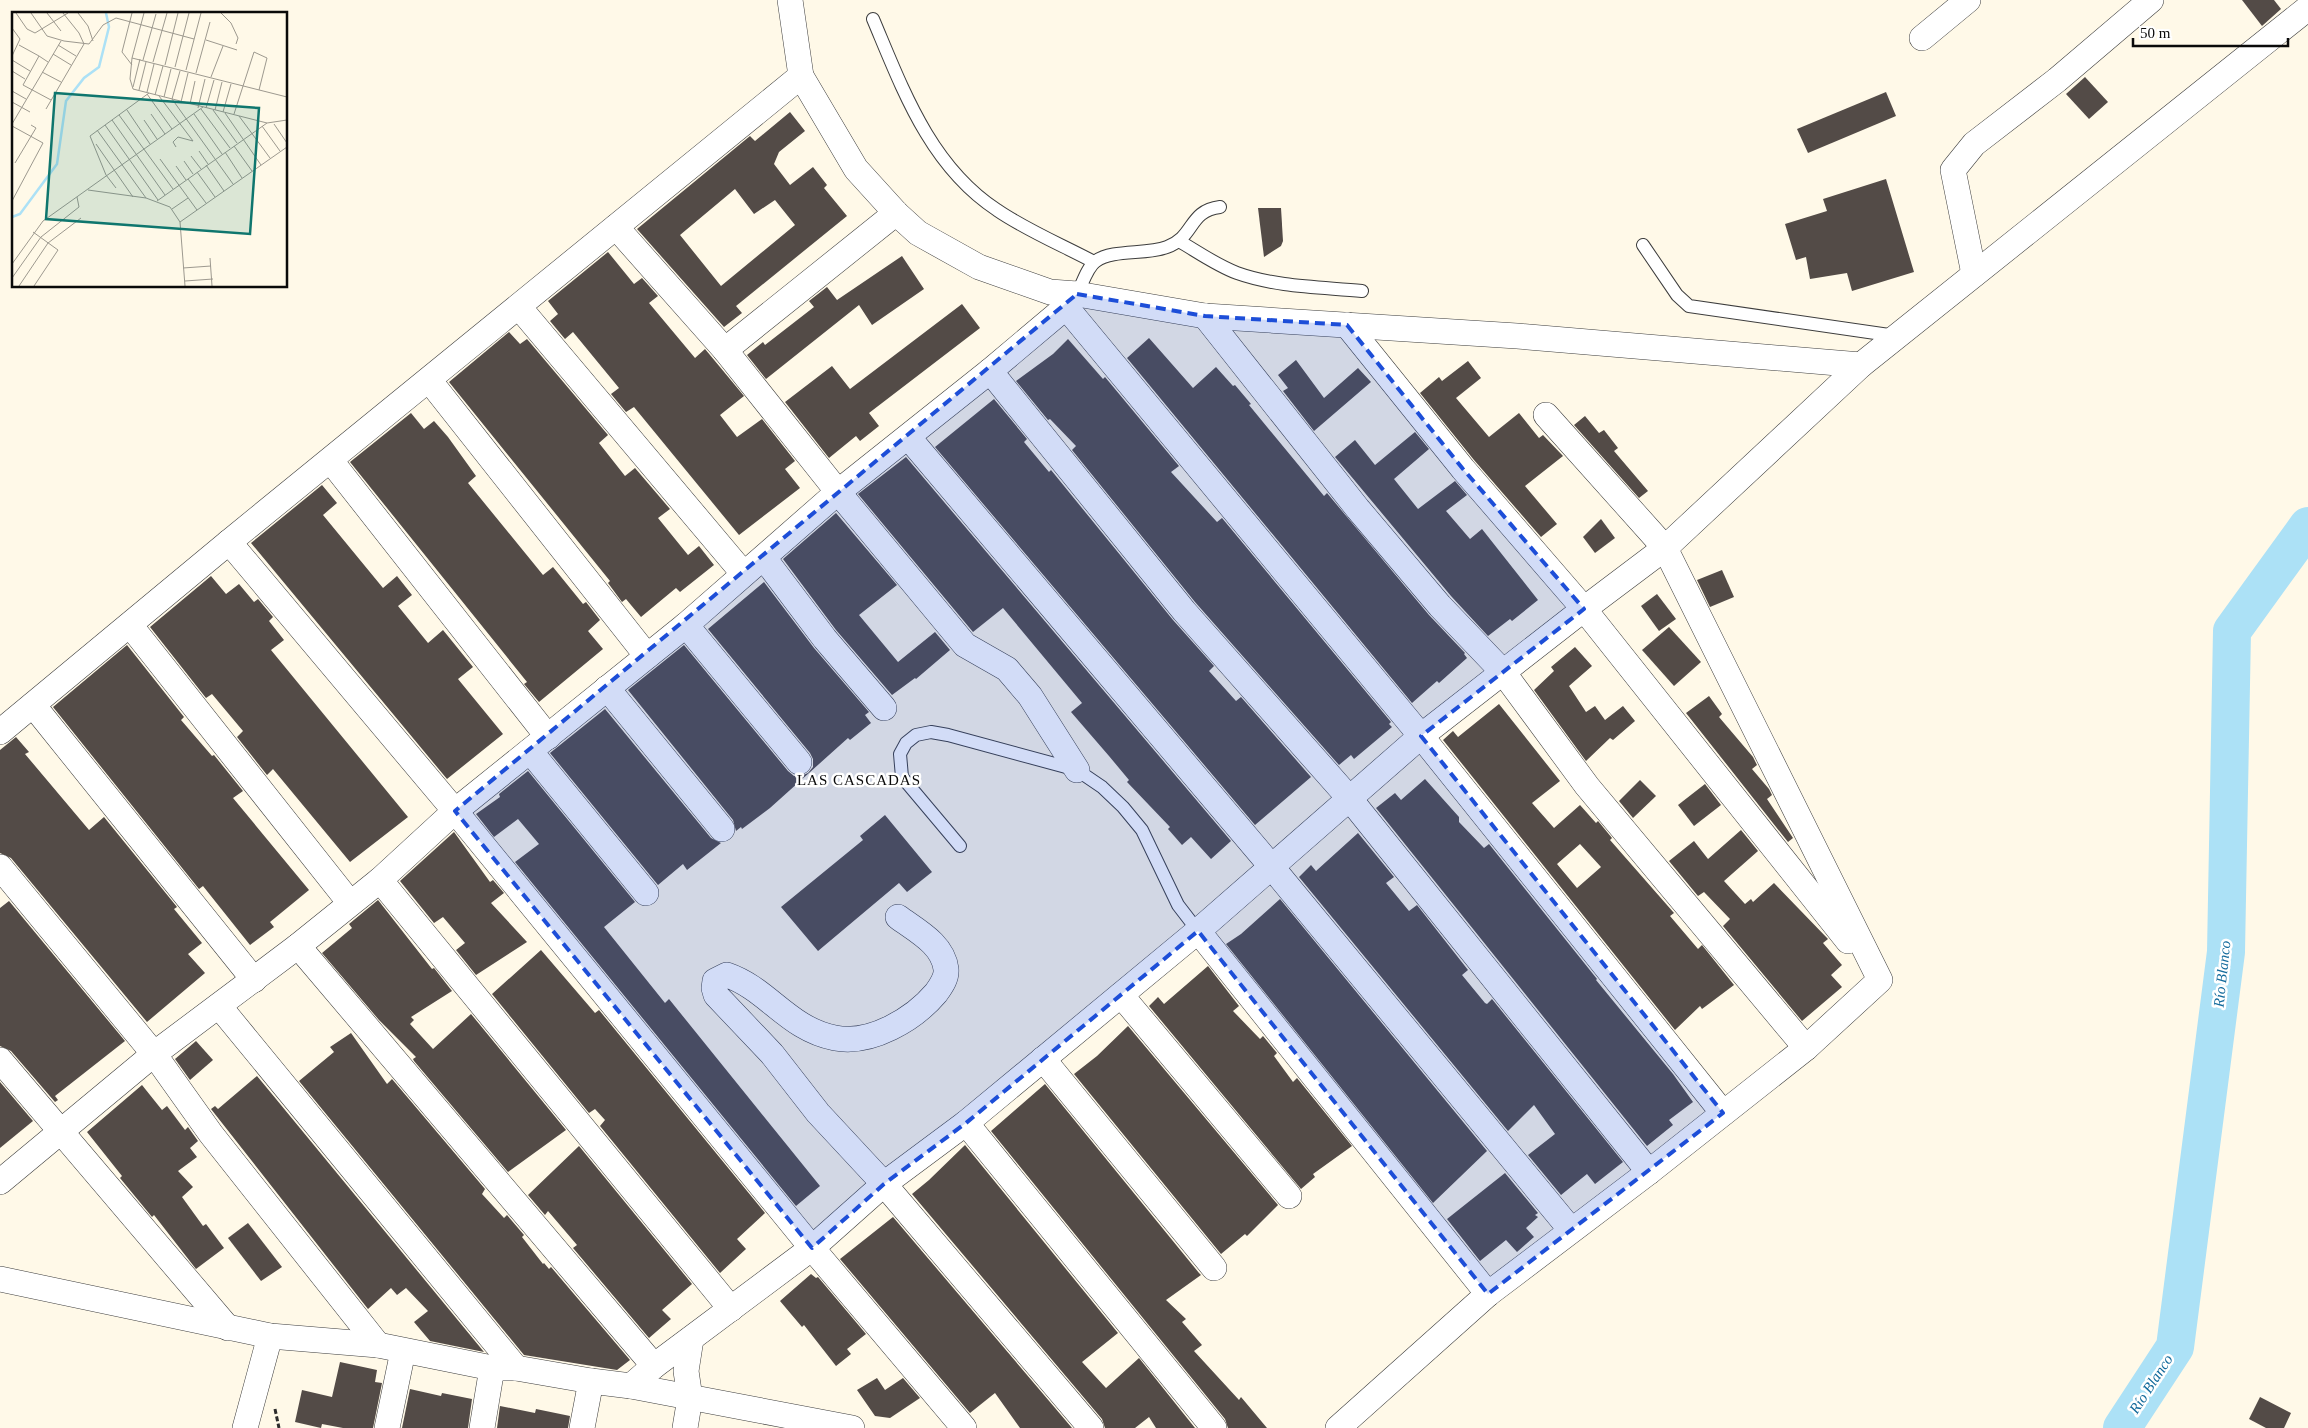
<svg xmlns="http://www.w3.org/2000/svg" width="2308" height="1428" viewBox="0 0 2308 1428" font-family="Georgia,serif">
<rect width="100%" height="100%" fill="#fff9e8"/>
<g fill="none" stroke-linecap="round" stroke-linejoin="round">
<path stroke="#ace1f6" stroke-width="38" d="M2122,1428L2175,1347L2226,952L2232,631L2308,526"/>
</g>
<g fill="#534b47" fill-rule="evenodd">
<path d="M2242,0H2274L2281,9L2262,26Z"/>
<path d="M2085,77L2108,102L2089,119L2066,94Z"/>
<path d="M1886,92L1896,116L1808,153L1797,129Z"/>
<path d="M790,112L805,131L779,152L774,164L790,185L813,167L827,185L824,188L847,216L736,306L742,313L724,327L637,229L750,136L755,141ZM735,189L754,214L775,200L795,225L721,286L680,235Z"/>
<path d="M1886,179L1914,272L1852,291L1847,273L1810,279L1806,257L1796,260L1785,224L1827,211L1823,199Z"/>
<path d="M1258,208H1281L1283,241L1281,246L1264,257Z"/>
<path d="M608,252L634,284L642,278L658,296L649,303L695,358L705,349L744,396L720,415L737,437L762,419L795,461L785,469L800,488L739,535L634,407L626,412L611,394L619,388L573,332L565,339L550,321L558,314L548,301Z"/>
<path d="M902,256L924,289L872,325L859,305L766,379L747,355L763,342L765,345L814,307L809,301L827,287L837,300Z"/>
<path d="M962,304L980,328L869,413L879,426L860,441L856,436L829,458L785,402L832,366L850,389Z"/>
<path d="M509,332L520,344L527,339L608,435L599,443L625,476L635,468L670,509L658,518L688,555L699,546L714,565L680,592L676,588L641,617L626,599L622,602L608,583L610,581L449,382Z"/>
<path d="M1149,338L1193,388L1216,367L1233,386L1235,385L1251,404L1249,405L1324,496L1327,493L1429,615L1465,653L1464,654L1467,658L1439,683L1437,681L1412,703L1127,358Z"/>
<path d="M1068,339L1103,379L1105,377L1179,466L1171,472L1217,522L1222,518L1391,722L1389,724L1392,727L1354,759L1351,755L1339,765L1195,602L1072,450L1076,446L1050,419L1048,420L1016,381L1053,354Z"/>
<path d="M1296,360L1324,398L1358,368L1371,382L1314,431L1283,391L1288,388L1278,375Z"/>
<path d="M1468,361L1481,378L1456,398L1489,437L1519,413L1539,438L1543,435L1563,456L1525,486L1557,524L1541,537L1474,460L1420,393L1439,377L1442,381Z"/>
<path d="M994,399L1027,439L1024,442L1049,472L1051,470L1173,620L1214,666L1209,671L1236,701L1241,697L1311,777L1255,825L935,447Z"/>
<path d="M411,413L424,429L434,421L448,437L476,476L468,483L543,575L553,567L583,604L586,602L600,620L588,631L603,649L539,702L524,684L527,682L350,462Z"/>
<path d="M1585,416L1599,433L1604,430L1618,448L1614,451L1648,491L1639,498L1574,425Z"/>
<path d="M1415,432L1429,449L1394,479L1418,509L1455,481L1467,495L1446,511L1470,539L1482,529L1538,600L1512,621L1510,619L1488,636L1451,596L1335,457L1355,440L1375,465Z"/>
<path d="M906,457L1231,841L1211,859L1191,837L1182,845L1168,829L1170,827L1127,782L1129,780L1109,756L1071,712L1082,703L1003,608L973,632L858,494Z"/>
<path d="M322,485L337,503L323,515L383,588L397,576L412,595L398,606L428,643L443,630L473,667L458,679L503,734L447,779L251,543Z"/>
<path d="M836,513L897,585L859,615L898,662L935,632L950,650L916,679L915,678L892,695L836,630L783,559Z"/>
<path d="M1601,519L1615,538L1595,553L1583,537Z"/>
<path d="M1722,570L1734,597L1710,607L1697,580Z"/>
<path d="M211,576L226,594L239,584L254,602L258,599L273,617L269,621L284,640L271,650L408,817L350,862L273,769L267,775L237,737L243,731L212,694L206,698L150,627Z"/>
<path d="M764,582L814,648L869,712L865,715L871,723L850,740L848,738L770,808L742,829L741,827L736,831L733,820L628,690L684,645L788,771L794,776H801L808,773L813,767V759L810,753L708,629Z"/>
<path d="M1657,594L1676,619L1659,631L1641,606Z"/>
<path d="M1669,627L1701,662L1674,686L1642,650Z"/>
<path d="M127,645L184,717L181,720L212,756L214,755L243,791L233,798L309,890L270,922L274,927L250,945L203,886L199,889L53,707Z"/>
<path d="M1575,647L1592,666L1569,686L1586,712L1595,706L1605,720L1623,706L1635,721L1613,740L1610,738L1586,761L1534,690L1554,671L1551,667Z"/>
<path d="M1709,696L1722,714L1719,717L1753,757L1757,765L1752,769L1769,789L1772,795L1767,799L1793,838L1788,842L1686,713Z"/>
<path d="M1499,704L1560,781L1532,803L1554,828L1580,805L1596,823L1598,821L1612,838L1610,840L1674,913L1670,916L1698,949L1702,945L1734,985L1702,1009L1700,1006L1675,1030L1443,740L1453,731L1458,737ZM1580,844L1601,867L1577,888L1557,864Z"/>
<path d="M605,709L711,838L721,843L687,870L683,864L658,885L550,753Z"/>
<path d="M16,737L29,752L25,754L89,830L104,817L177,907L174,909L202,943L188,954L205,973L147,1022L11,858L0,853V750Z"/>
<path d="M528,771L635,902L604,927L665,1003L669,999L820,1186L796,1206L515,862L539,844L518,819L494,837L476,814L500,797L499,794Z"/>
<path d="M1425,779L1459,817V822L1484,848L1489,844L1597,979L1596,980L1673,1074L1693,1102L1669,1120L1673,1125L1647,1146L1376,808L1395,793L1401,800Z"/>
<path d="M1640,780L1656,796L1633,818L1619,801Z"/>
<path d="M1705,784L1721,805L1694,826L1678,805Z"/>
<path d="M885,815L932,872L907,892L899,883L818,951L781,907L863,840L860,836Z"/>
<path d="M1741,830L1758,851L1724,881L1745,904L1751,899L1753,902L1774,883L1828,939L1823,943L1842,965L1831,975L1842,987L1802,1021L1723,926L1730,919L1704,892L1698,896L1669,861L1694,841L1708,859Z"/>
<path d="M454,832L490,882L493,880L504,893L491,903L527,942L476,975L456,950L465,943L443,917L434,923L400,881Z"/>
<path d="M1358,833L1394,877L1386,883L1409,911L1417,905L1468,970L1462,975L1485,1003L1487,1004L1492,999L1623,1162L1595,1184L1587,1174L1561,1195L1528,1155L1555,1134L1534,1105L1508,1131L1299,877L1311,865L1316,871Z"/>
<path d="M1280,899L1487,1151L1433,1203L1226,944L1241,934Z"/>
<path d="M378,900L432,969L434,968L452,991L411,1017L414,1020L410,1024L433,1049L471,1014L566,1130L508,1172L414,1061L413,1059L416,1057L379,1020L322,953L352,928L349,924Z"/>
<path d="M9,901L125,1041L55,1096L58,1100L55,1102L11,1051L0,1046V908Z"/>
<path d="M541,950L595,1013L599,1010L765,1213L737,1239L746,1249L720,1273L600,1126L605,1120L595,1109L589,1113L492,994Z"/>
<path d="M1208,966L1239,1006L1233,1011L1260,1039L1263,1036L1277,1053L1274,1056L1293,1082L1297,1078L1352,1146L1313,1174L1315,1177L1301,1189L1149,1006L1158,997L1164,1004Z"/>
<path d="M1128,1026L1278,1205L1247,1236L1245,1234L1221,1254L1074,1074L1097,1056Z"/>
<path d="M351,1033L387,1084L392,1079L485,1189L482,1194L504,1218L507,1215L524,1235L522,1237L543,1264L544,1263L549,1269L551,1267L630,1360L617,1370L524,1355L299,1081L334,1052L330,1047Z"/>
<path d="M196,1041L213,1060L190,1080L175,1059Z"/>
<path d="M257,1076L276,1099L484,1352L430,1341L414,1322L428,1311L406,1288L397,1295L391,1288L368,1309L211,1109L215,1106L218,1109Z"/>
<path d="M0,1082L33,1121L0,1148Z"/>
<path d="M1045,1084L1199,1273L1201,1275L1166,1300L1186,1319L1182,1322L1202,1345L1194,1351L1239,1400L1241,1397L1267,1428H1228L1225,1419L991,1131Z"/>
<path d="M142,1085L162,1110L167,1106L185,1130L188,1127L198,1141L190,1148L197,1157L178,1171L193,1187L182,1197L203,1226L206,1224L224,1248L196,1269L154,1215L152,1217L120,1178L122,1176L87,1132Z"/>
<path d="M965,1145L1118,1333L1082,1362L1106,1388L1139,1358L1195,1428H1156L1149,1417L1135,1428H1105L1102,1419L912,1194L929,1180Z"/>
<path d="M579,1146L692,1284L662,1310L671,1319L649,1338L573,1248L577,1245L548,1211L545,1215L528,1195Z"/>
<path d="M1505,1173L1538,1213L1535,1215L1538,1217L1526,1228L1534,1237L1517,1252L1506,1240L1480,1261L1447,1219Z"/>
<path d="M893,1217L1072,1428H1020L995,1393L970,1413L840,1259Z"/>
<path d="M248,1223L282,1267L261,1281L228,1238Z"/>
<path d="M811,1274L816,1278L818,1277L866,1334L847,1349L851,1354L836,1366L804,1325L802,1327L780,1301Z"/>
<path d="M340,1362L377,1370L375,1382L382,1383L373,1428H343L322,1424L321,1428L295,1422L302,1390L332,1397Z"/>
<path d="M877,1378L885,1390L903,1378L920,1398L890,1418L875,1416L857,1390Z"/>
<path d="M410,1389L441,1396L442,1393L472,1399L468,1428H402Z"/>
<path d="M2260,1397L2291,1413L2284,1428H2266L2249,1419Z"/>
<path d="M500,1406L535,1413L536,1409L570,1416L568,1428H497Z"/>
</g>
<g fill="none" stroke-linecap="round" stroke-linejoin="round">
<g stroke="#3d3d3d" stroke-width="14">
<g id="lane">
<path d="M873,19C903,90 930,166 997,210C1026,230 1062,245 1094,262"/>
<path d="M1179,241C1198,252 1216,265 1237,273C1276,287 1321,287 1362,291"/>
<path d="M1643,245L1677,295L1689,306L1896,336"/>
<path d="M1077,294C1082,285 1087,267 1096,261C1113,249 1146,255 1167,247C1195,237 1188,211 1220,207"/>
<path d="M960,846L902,777L900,754L906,743L916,735L931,732L948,735L1077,770L1102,787L1123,807L1142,830L1178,905L1198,931"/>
</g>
</g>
<g stroke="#3d3d3d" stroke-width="26">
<g id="street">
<path d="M790,0L801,76L856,169L896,213L918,233L979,267L1050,292L1077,294L1205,316L1517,336L1861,365"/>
<path d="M1922,38L1968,0"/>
<path d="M616,227L725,350L838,492L965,645L1007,669L1030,696L1077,770"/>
<path d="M1974,274L1953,170L1974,144L2057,80L2151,0"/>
<path d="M519,307L743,573"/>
<path d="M1066,307L1421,736L1723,1113"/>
<path d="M1205,316L1358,509L1440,606L1503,672L1587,786L1806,1048"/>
<path d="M1347,325L1463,469L1584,609L1848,941"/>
<path d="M725,350L896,213"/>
<path d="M990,371L1184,611L1350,799L1649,1172"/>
<path d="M429,380L647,656"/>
<path d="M909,438L1271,866L1571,1230"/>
<path d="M331,461L548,737"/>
<path d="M229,542L455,811L812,1248L964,1428"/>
<path d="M764,558L825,639L884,708"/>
<path d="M130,625L350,903"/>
<path d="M686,625L799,762"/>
<path d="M607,688L722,829"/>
<path d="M33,705L254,980"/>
<path d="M0,732L229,542L801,76"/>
<path d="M530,751L646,893"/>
<path d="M0,867L154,1054L211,1134L378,1345"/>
<path d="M380,880L731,1309"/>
<path d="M898,917C917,931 943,944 946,969C947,978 941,986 936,993C914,1019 871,1045 835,1038C788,1029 768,989 727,975L715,981L714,988L716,995L772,1054L818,1113L884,1184L1091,1428"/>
<path d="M1198,931L1488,1294"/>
<path d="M298,946L654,1366"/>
<path d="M1121,995L1289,1196"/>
<path d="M219,1006L516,1368"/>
<path d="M1043,1059L1214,1268"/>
<path d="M0,1060L228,1328"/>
<path d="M966,1123L1214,1428"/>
<path d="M0,1182L154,1054L298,946L380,880L455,811L686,625L838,492L990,371L1066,307L1077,294"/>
<path d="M0,1279L270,1336L378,1345L492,1368H516L591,1381L631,1386L852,1428"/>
<path d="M631,1386L654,1366L812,1248L884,1184L966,1123L1198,931L1421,736L1584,609L1665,548L1861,365L2308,8"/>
<path d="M245,1428L270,1336"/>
<path d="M387,1428L403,1351"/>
<path d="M482,1428L492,1368"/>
<path d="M582,1428L591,1381"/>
<path d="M685,1428L690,1398L686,1371L691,1339"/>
<path d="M1338,1428L1488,1294L1649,1172L1806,1048L1880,980L1665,548L1546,415"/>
</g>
</g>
<path stroke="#2c2c2c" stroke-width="3" stroke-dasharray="5 2.5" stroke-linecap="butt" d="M275,1409L279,1428"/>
<use href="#lane" stroke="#fff" stroke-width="12"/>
<use href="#street" stroke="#fff" stroke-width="25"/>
</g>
<path fill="#1d4ed8" fill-opacity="0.2" stroke="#1d4ed8" stroke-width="4" stroke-dasharray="10 6" stroke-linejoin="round" d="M1077,294L1205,316L1347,325L1463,469L1584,609L1421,736L1723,1113L1488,1294L1198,931L966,1123L884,1184L812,1248L455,811Z"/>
<g text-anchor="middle" stroke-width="5" stroke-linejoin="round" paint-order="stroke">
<g font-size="15" letter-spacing="1" fill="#0a0a0a" stroke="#fff">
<text x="859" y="785">LAS CASCADAS</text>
</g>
<g font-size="15" font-style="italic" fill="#146b9c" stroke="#fff">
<text transform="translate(2222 974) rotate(-84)" y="5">Río Blanco</text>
<text transform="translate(2151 1384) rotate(-57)" y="5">Río Blanco</text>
</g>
</g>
<g transform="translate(12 12)">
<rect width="275" height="275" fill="#fff9e8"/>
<path fill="none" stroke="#ace1f6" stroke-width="2.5" d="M0,205L8,202L45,152L54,89L72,66L87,55L97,15L94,1"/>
<path fill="none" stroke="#9d998f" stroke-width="1" d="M4,1L15,17L23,21L56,1M19,1L35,24L52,29L77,32L91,13L104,6L182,27M35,1L49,19M51,1L67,21L72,32M66,1L76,14L81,29M209,1L219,11L226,26L224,32M0,16L8,27L0,44M194,28L225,38M7,33L27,44M46,33L64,44M41,42L59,53M120,46L275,85M0,48L18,59M131,48L144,2M36,50L27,44L11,73L39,88M141,50L155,1M120,53L110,40L120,1M153,53L166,1M163,55L177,1M174,58L189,1M0,59L13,67M168,59L160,87L221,172M30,60L49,70M184,61L198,10M199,65L211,34M121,75L128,47M121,77L255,111L275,108M121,77L118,67L120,46L132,1M127,78L134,50M0,79L14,87M135,80L142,52M135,82L160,117M143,83L151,54M147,84L181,129L166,125L161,130L164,135M152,85L159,57M0,90L18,100M169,90L176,61M178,92L183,69M186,96L193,67M194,96L202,68M34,97L72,32M189,97L218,136M115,98L138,132M201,98L225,131M203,98L210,70M211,100L219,72M213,101L249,153M139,102L153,122M182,102L210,142M222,102L242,40L255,46L247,78M107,103L161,177M227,104L258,146M100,108L153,183M132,108L145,127M0,112L49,29M262,112L275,131M93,113L146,188M0,114L31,131L0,189M250,114L268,139M85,118L134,186M84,132L121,185M222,134L240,159M187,139L196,152M213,140L230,166M179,144L189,157M148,147L185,198M172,149L181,162M3,151L24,116L19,113M194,153L212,179M164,154L174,168M185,160L203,185M176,167L194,191M104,176L94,163L78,124L137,81M76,178L134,186L158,195L168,210L173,274M145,189L255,111M160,197L176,186M168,210L275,135M21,220L46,238L22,274M198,246L200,274M0,252L31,209L191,95M171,256L199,254M0,266L29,225L67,195L65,185M173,269L201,267M7,274L36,231L69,206"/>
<path fill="#0f766e" fill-opacity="0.15" stroke="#0f766e" stroke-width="2.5" d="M43,81L247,96L238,222L34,207Z"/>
<rect width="275" height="275" fill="none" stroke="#0a0a0a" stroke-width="2.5"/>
</g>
<path d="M2133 38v8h155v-8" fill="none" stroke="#0a0a0a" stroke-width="2.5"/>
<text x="2140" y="38" font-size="15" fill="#0a0a0a" stroke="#ffffff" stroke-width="4" paint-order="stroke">50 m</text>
</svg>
